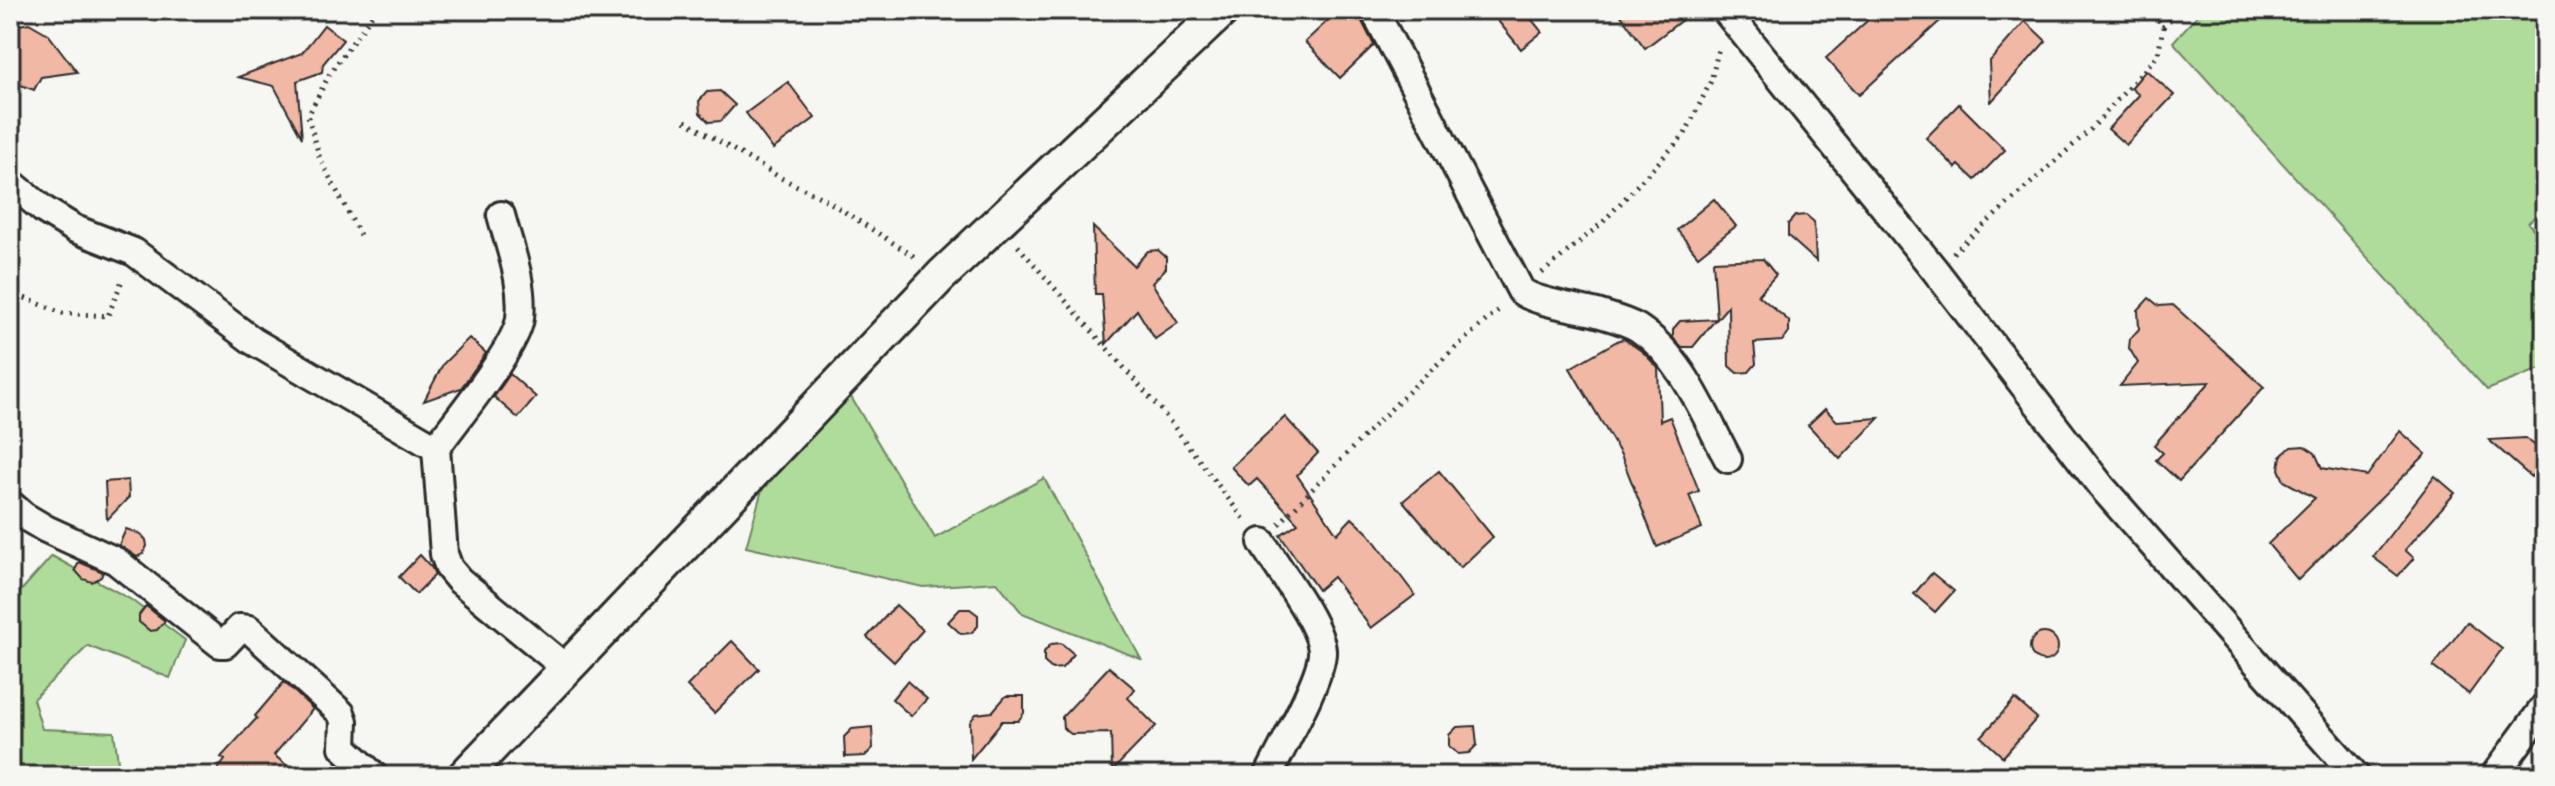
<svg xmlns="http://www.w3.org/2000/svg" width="2555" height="786" viewBox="0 0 2555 786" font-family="'Balsamiq Sans',sans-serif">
<rect width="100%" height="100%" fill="#f6f6f2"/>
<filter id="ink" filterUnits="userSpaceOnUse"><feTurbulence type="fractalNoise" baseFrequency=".0125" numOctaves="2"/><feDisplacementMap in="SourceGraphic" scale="16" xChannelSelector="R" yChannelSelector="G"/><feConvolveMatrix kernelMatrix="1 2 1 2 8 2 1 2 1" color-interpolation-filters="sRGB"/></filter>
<g filter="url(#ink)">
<g fill="#afdc9a" stroke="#6d8462" stroke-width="2">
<path d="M2202,10H2545V207L2528,223L2545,242V367L2487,390L2173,42Z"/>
<path d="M848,392L935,538L1044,478L1141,659L1022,613L997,582L923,587L746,547L765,479Z"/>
<path d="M52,556L130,599L185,640L170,678L88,646L33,699L42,729L114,732L120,776H47L10,766V603Z"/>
</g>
<g fill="#f0b8a5" stroke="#2b2b2b" stroke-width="2">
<path d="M1339,10H1356L1374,45L1340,78L1305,42Z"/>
<path d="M1489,10H1524L1542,32L1521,49Z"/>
<path d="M1617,10H1695L1645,48Z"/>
<path d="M1879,10H1952L1859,95L1826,58Z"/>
<path d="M2025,21L2046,41L1991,102L1989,62Z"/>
<path d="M29,23L48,34L77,72L41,77L34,90L10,81V27Z"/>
<path d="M324,25L343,40L323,64L322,72L297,81L302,138L274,86L238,77L302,53Z"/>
<path d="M2146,70L2174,95L2126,145L2108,129L2139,95L2131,88Z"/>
<path d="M788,82L815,118L773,149L746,113Z"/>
<path d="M720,91L735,105L721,121L709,122L700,113L699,101L707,92Z"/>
<path d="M1959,104L2005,150L1975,180L1959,165L1956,168L1926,138Z"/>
<path d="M1714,199L1736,226L1698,256L1677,230Z"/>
<path d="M1806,215L1814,222L1816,261L1788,236V224L1795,216Z"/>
<path d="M1093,227L1134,266L1148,251L1158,250L1166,257V268L1152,283L1178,323L1155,339L1137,310L1106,344L1102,294H1095Z"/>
<path d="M1763,259L1776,275L1758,295L1789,321V332L1782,341L1754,343L1756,364L1749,372L1737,373L1729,366L1728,306L1717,319L1713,261Z"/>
<path d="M2149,298L2159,306L2173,305L2264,387L2179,481L2156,460L2163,453L2154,445L2210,382L2120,386L2138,363L2129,348L2130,339L2139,329L2138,310Z"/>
<path d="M1716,319L1693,347H1682L1673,338V329L1680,321Z"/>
<path d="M469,338L486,353L461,388L424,401L443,364Z"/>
<path d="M1624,339L1643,352L1658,368L1660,421L1670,417L1699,491L1689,495L1702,528L1657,547L1621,455L1570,368L1619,340Z"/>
<path d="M510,374L536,397L518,418L494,397Z"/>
<path d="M1825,409L1837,421L1879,418L1840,459L1808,425Z"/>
<path d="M1285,417L1318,453L1297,475L1337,534L1352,518L1369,534L1415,595L1371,628L1333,577L1318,590L1280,535L1298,523L1257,479L1249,486L1231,467Z"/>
<path d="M2400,431L2426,454L2298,580L2268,544L2315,498L2284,481L2279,469L2281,456L2291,447L2304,446L2315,453L2322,468L2367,476Z"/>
<path d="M2525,438L2545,453V461L2531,477L2489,440Z"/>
<path d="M1439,471L1493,537L1460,568L1403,501Z"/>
<path d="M2435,476L2455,493L2405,550L2414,558L2398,576L2373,557Z"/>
<path d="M128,480L129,497L107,520L105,482Z"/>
<path d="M126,529L141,534L146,540L147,546L143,554L137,557L119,545Z"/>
<path d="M420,555L432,568L435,575L416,594L399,577Z"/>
<path d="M79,562L103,572L101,577L92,582L83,579L75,570Z"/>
<path d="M1932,573L1954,591L1935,612L1914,594Z"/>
<path d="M896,605L923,630L894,662L867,637Z"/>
<path d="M146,606L165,621L157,630L150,631L139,622V615Z"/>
<path d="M960,609H970L978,615V626L971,633L961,634L948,622Z"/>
<path d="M2467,622L2502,649L2469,694L2433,667Z"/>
<circle cx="2044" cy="647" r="14"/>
<path d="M732,641L759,669L714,713L687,686Z"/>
<path d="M1061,643L1074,654L1062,668L1052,669L1044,662V652L1051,644Z"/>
<path d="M1109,667L1135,689L1128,698L1156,726L1112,771L1111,733L1071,734L1063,728L1062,717Z"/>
<path d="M907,681L927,699L911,716L892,699Z"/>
<path d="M284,682L313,709L274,755L300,776H213L225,760L221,757L257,718L255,716Z"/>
<path d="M1006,696H1024V713L1018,721H1002L971,759L970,722L976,714L992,712Z"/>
<path d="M2015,699L2037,718L2003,757L1981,737Z"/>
<path d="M1475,726L1477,745L1469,753L1458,754L1449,746V735L1457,727Z"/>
<path d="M872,727L873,748L865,756L845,757L844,737L852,729Z"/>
</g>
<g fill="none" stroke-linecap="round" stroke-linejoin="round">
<g stroke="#2b2b2b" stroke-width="32">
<g id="minor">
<path d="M1374,10L1521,291C1536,303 1576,307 1597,313C1610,317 1626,321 1638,328C1683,358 1704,414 1728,459"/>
<path d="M1725,10L1934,269L2101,486L2356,776"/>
<path d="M10,182L44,210L75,229L134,252L253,341L436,448"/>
<path d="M501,215C510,249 524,283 520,318C517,347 455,421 436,448L444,554L449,568L459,580L567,669"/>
<path d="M10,504L24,516L46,529L116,561L220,644H225L240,628L249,629L341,713L344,721L343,747L374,776"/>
<path d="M1262,542C1278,569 1319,621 1322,650C1324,675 1280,750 1268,776"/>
<path d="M2494,776L2545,706"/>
</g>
</g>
<g stroke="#2b2b2b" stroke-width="38">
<path id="tertiary" d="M464,776L942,275L1223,10"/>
</g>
<g stroke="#2b2b2b" stroke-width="5" stroke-dasharray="2 6" stroke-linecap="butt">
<path d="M2163,27L2178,10"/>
<path d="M685,121L781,178L826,200L918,259"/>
<path d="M360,235L320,159L308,116L330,73L376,10"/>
<path d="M1018,246L1165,415L1246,522"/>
<path d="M1953,253L2091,129L2158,55L2163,27L2152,10"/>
<path d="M1542,273L1602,223L1685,134L1711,81L1719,47"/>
<path d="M10,292L62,313L108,316L123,278"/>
<path d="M1279,524C1350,450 1422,374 1501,308"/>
</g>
<use href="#minor" stroke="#f6f6f2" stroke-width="26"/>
<use href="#tertiary" stroke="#f6f6f2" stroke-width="32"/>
</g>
</g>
<rect width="2555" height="786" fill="none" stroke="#f6f6f2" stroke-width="40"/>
<rect x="20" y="20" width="2515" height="746" fill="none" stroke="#2b2b2b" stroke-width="3" filter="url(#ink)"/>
</svg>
